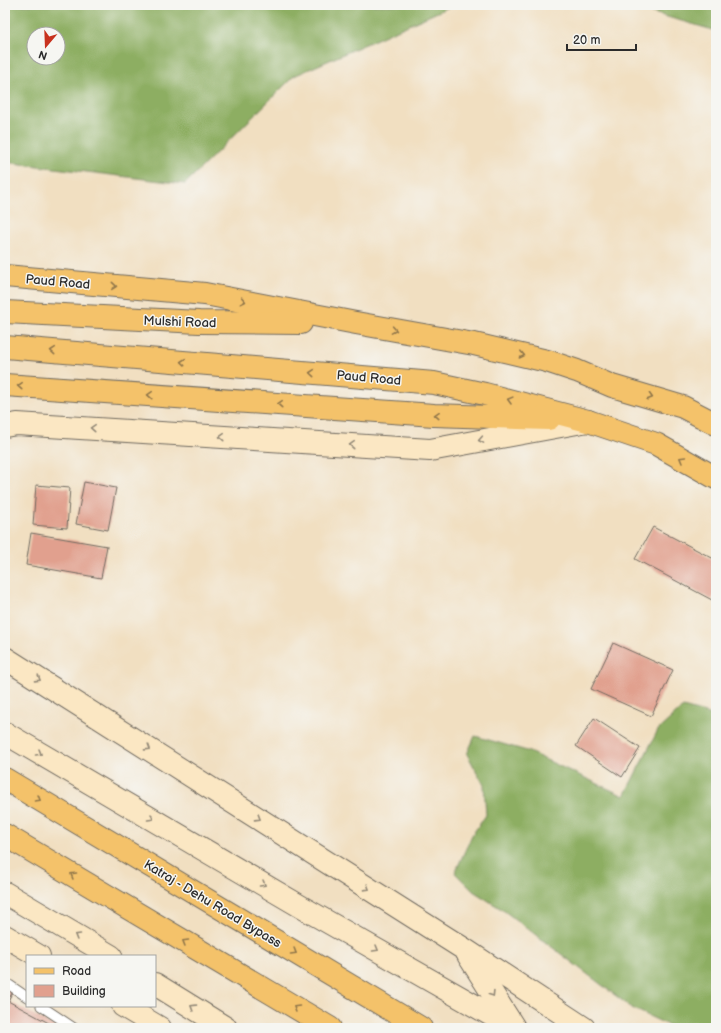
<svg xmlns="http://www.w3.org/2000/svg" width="721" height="1033" viewBox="0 0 721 1033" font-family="'Balsamiq Sans',sans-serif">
<rect width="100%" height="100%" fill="#f6f6f2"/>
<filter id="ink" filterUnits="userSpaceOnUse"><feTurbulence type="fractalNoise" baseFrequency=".025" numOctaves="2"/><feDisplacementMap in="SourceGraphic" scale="8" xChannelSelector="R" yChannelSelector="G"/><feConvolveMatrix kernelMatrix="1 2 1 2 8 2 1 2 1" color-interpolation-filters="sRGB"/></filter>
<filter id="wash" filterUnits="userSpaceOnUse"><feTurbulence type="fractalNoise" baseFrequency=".012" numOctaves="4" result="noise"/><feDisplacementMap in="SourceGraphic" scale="16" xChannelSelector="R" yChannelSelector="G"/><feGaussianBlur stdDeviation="0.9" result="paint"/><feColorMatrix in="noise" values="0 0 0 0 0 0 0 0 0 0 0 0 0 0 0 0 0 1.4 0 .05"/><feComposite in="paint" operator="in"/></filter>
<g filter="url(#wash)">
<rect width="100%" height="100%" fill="#f1dfc1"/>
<g fill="#8dae62" stroke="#5c6c46" fill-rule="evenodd">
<path d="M5,5H460L451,6L294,76L185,184L5,162ZM34,34H58V58H34Z"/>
<path d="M625,5H716V29L713,30Z"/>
<path d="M683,707L716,716V1028H674L632,1008L503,910L473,891L455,873L472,835L486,815L484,785L467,754L475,736L527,751L624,796L658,730Z"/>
</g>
<g id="blocks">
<g fill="#e1a08e">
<path d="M84,482L116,488L108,530L76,524Z"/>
<path d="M36,485L70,488L67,528L33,525Z"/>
<path d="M653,527L716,560V593L712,600L635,559Z"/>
<path d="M31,533L107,546L101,578L26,565Z"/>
<path d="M613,643L673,670L651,716L591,689Z"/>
<path d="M594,718L640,748L622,777L576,746Z"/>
<path d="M5,986L13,991L8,1001L58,1028H5Z"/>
</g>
</g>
</g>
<g filter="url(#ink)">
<use href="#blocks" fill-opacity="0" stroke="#706a60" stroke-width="1"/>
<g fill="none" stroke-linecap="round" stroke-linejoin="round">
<g stroke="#706a60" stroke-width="11">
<g id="lane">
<path d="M5,982L27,997"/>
<path d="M41,1006L74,1028"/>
</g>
</g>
<g stroke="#706a60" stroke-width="24">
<g id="secondary">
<path d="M5,426L17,424L430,450L588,421"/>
<path d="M5,658L464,949L584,1028"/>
<path d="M5,733L305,909L514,1028"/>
<path d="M5,893L111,956"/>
<path d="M5,936L39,956"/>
<path d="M468,955L513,1026"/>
<path d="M155,984L226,1028"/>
<path d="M123,1006L160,1028"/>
</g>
</g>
<g stroke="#706a60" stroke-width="24">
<g id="primary">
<path d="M5,276L205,294L356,323L474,344L547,361L577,371L612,386L683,407L716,424"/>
<path d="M5,312L199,322L301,323"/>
<path d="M5,347L434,383L485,394L588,421L656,444L716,478"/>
<path d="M5,385L434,415L549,419"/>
</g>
</g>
<g stroke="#706a60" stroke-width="24">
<g id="highway">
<path d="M5,779L421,1028"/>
<path d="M5,835L330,1028"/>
</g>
</g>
<use href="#lane" stroke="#fff" stroke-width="9"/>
<use href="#secondary" stroke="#fbe7c3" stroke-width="22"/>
<use href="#primary" stroke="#f4c26a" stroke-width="22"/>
<use href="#highway" stroke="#f4c26a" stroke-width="22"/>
</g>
<defs><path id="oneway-chevron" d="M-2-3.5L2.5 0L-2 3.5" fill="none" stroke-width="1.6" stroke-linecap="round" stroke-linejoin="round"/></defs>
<g stroke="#90764a">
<use href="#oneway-chevron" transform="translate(114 286) rotate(5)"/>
<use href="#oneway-chevron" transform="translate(243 301) rotate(11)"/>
<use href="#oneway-chevron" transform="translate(394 330) rotate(10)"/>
<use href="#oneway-chevron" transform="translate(53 351) rotate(-175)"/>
<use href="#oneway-chevron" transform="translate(522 355) rotate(13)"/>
<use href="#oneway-chevron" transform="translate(183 362) rotate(-175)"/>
<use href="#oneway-chevron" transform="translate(312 373) rotate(-175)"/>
<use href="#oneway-chevron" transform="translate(20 386) rotate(-176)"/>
<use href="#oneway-chevron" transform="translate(150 395) rotate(-176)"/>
<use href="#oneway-chevron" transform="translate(650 397) rotate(16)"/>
<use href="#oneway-chevron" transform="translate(510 400) rotate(-165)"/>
<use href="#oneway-chevron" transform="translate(280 404) rotate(-176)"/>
<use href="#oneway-chevron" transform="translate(437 415) rotate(-177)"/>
<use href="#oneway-chevron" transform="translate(682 459) rotate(-150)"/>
<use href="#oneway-chevron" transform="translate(38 799) rotate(31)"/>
<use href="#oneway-chevron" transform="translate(73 875) rotate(-149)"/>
<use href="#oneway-chevron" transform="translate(185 942) rotate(-149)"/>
<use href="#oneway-chevron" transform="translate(294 952) rotate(31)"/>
<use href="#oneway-chevron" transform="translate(296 1008) rotate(-149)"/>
</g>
<g stroke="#938977">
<use href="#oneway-chevron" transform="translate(93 428) rotate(-176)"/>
<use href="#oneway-chevron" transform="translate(222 437) rotate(-176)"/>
<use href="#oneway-chevron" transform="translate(481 440) rotate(170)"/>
<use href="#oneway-chevron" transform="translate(352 445) rotate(-176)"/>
<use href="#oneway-chevron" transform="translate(38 679) rotate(32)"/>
<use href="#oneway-chevron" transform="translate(148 748) rotate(32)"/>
<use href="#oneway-chevron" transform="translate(39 753) rotate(30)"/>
<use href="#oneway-chevron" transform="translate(151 818) rotate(30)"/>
<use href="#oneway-chevron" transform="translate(258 818) rotate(32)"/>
<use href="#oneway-chevron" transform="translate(263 884) rotate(30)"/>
<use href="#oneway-chevron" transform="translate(367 888) rotate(32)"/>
<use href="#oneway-chevron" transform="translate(77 936) rotate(-149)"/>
<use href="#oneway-chevron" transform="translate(376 949) rotate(30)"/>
<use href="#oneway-chevron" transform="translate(492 994) rotate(58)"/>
<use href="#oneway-chevron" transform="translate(193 1007) rotate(-148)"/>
</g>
</g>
<g text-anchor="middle" stroke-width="3" stroke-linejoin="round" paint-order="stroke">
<g font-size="13" fill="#2b2b2b" stroke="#f6f6f2">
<text transform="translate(58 281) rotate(5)" y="5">Paud Road</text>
<text transform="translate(180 321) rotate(2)" y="5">Mulshi Road</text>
<text transform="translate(369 377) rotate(5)" y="5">Paud Road</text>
<text transform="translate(213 903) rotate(31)" y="5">Katraj - Dehu Road Bypass</text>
</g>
</g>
<rect width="721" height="1033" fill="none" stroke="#f6f6f2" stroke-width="20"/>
<rect x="26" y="955" width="130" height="52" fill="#f6f6f2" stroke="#a5a5a2"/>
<rect x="34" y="968" width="20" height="6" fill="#f4c26a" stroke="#a5a5a2"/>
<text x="62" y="975" font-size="12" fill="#2b2b2b">Road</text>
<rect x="34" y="985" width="20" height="12" fill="#e1a08e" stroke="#a5a5a2"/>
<text x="62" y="995" font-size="12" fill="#2b2b2b">Building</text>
<g transform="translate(46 46) rotate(199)"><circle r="19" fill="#f6f6f2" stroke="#a5a5a2"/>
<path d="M0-3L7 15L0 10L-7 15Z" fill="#c8321e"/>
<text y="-6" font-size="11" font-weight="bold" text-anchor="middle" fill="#2b2b2b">N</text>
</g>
<path d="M567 44v6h69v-6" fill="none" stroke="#2b2b2b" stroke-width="2"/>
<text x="573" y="44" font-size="12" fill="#2b2b2b" stroke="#f6f6f2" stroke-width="3" paint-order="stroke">20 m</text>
</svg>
